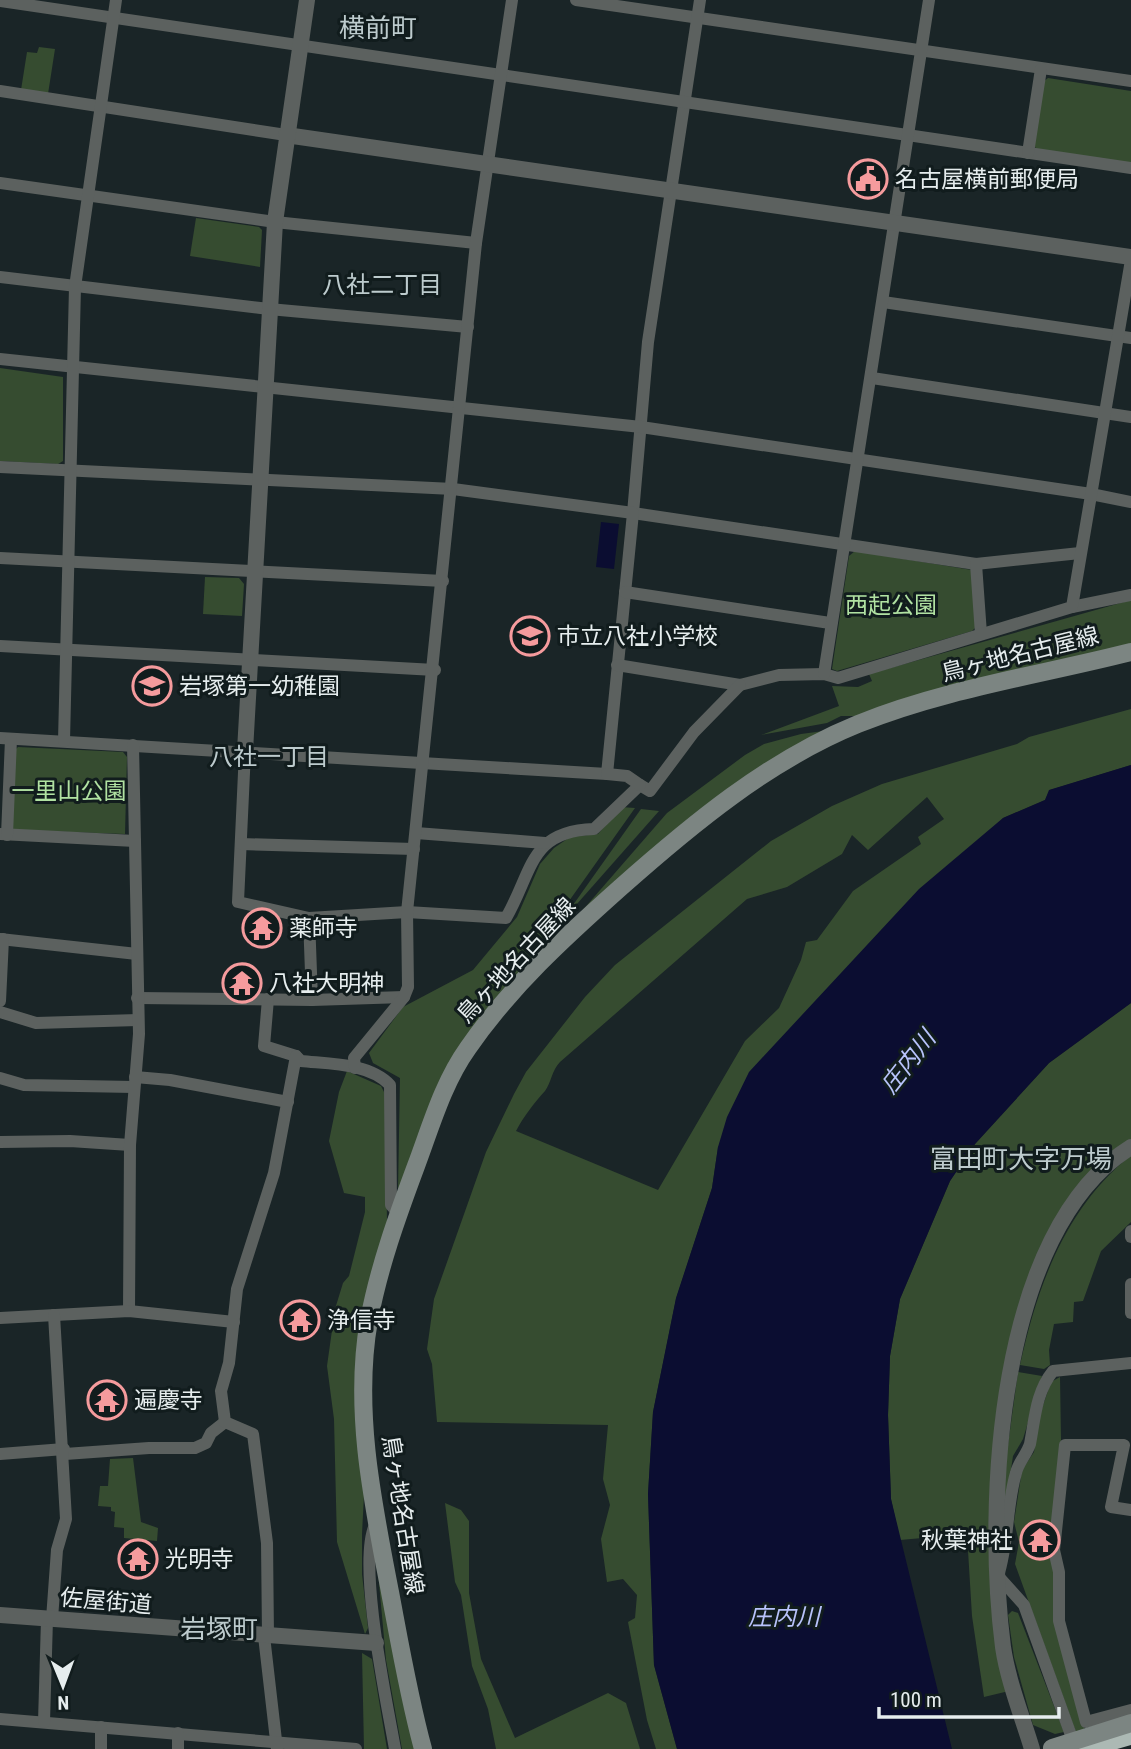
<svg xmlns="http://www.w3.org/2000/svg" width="1131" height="1749" viewBox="0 0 1131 1749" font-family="'Roboto Condensed','Noto Sans JP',sans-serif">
<rect width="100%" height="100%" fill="#1a2527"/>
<g fill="#364c30" fill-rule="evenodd">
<path d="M39,47L55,49L48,94L21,90L27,52L37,53Z"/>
<path d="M1048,78L1131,91V163L1037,149L1033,145L1043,82Z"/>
<path d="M196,218L259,227L262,230L260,267L190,256Z"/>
<path d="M0,368L63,377V461L58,464L0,461Z"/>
<path d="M855,551L972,570L976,627L972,631L837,671L832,669L849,556Z"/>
<path d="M205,577L239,578L244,584L242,616L203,614Z"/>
<path d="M1131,600V644L862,716H841L827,723L761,735L839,706L832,686L858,687L872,681L869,674Z"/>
<path d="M1131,709V765L1050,790L1045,800L1003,818L718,1147L712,1188L676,1299L653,1412L648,1494L654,1665L677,1749H656L647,1720L628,1622L635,1618L637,1595L623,1579L607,1582L601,1539L610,1505L603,1479L608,1425L437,1422L432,1364L427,1349L434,1299L486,1152L514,1094L526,1072L585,997L615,965L771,841L832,806L882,784L1017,744L1029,737ZM927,797L944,819L918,837L921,844L853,891L817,940L806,942L801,960L779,1008L745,1041L658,1190L516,1131C524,1116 534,1103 545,1091C551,1083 552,1070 560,1062L747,899L787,887L842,854L852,835L868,850Z"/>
<path d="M831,730L568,927L667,813L745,755L764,744L801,734Z"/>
<path d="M18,747L123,752L127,757L125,834L14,830L10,825L13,752Z"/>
<path d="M621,807L635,808L552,925L548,946L499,999L398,1190L400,1078L373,1063L369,1053L403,1007L473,970L517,917L540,864L554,848L570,837L598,834Z"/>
<path d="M641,809L659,811L561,922Z"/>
<path d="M1131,1003V1139L1104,1160L1067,1204L1021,1301L1004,1366L996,1416L990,1504L1009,1691L984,1697L972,1616L967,1534L900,1540L891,1499L888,1415L890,1356L900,1299L950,1181L975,1144L1049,1063Z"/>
<path d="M347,1071L381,1086L385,1094L387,1222L376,1262L362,1534V1574L368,1628L365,1634L337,1542L334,1419L327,1366L335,1309L343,1283L349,1276L365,1212V1197L344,1193L329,1141L339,1092Z"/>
<path d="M1131,1155V1222L1101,1251L1083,1301L1074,1302L1073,1322L1054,1324L1049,1350L1050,1365L1044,1369L1020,1365C1038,1284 1065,1209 1131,1155Z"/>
<path d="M1018,1372L1042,1376L1023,1439L1013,1456L1003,1522L1006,1459Z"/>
<path d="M1060,1377L1061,1440L1050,1551L1055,1573L1054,1621L1090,1749H1082L1015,1564L1019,1542L1014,1522L1022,1470L1034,1452L1039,1417L1051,1382Z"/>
<path d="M133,1458L141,1522L158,1528L157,1541L124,1538V1528L114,1527L115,1512L111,1511V1507L98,1506L100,1486H108L110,1459Z"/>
<path d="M445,1503L461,1510L469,1521V1593L481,1659L515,1738L608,1693L626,1703L640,1749H496L488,1709L472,1666L461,1595L455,1582Z"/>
<path d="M378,1572L417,1749H402L386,1660Z"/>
<path d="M1012,1611L1018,1613L1064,1732L1055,1734L1033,1725L1014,1657L1008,1615Z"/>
<path d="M362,1653L372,1659L387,1749H364Z"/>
</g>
<g fill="#0b0d31">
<path d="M601,522L619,524L614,569L596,567Z"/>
<path d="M1131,765V1003L1049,1063L975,1144L950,1181L900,1299L890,1356L888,1415L891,1499L952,1749H677L654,1665L648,1494L653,1412L676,1298L712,1188L718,1147L727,1117L749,1072L919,889L1003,818L1045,800L1049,790Z"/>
</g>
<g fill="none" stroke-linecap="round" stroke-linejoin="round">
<g stroke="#5c615f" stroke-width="12">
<path d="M576,0L1131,81"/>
<path d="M700,0L648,342L633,513L976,564L1080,553"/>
<path d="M0,1L1131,168"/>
<path d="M0,91L286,135"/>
<path d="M1028,153L1041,69"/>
<path d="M0,183L275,222L476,243"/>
<path d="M0,277L269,309L468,327"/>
<path d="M883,302L1131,338"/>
<path d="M0,359L641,427L1091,494L1131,502"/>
<path d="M872,378L1131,417"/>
<path d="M0,467L453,489L633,513L607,774L0,738"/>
<path d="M0,558L443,581"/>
<path d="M976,564L981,634"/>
<path d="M625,592L830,623"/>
<path d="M1072,607L1131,595"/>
<path d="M0,646L435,670"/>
<path d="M617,665L740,685L779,675L824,674L838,678L1072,607L1131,260"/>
<path d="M824,674L929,0"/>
<path d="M64,741L75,287L116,0"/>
<path d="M245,751L238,902L309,918L407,912L506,918C533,871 529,831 594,829L640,785L650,791L694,732L740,685"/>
<path d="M607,774L627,776L640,785"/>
<path d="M416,833L545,843"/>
<path d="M0,834L135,841"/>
<path d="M7,835L11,739"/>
<path d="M241,844L414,849"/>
<path d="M309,918L312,1000"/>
<path d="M0,939L137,954"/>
<path d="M137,998L312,1000L404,997"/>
<path d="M268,999L264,1046L296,1056L301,1061C329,1064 370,1063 390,1085L391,1205L398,1213"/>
<path d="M0,1001L3,939"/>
<path d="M0,1012L36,1023L138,1020"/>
<path d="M355,1068L354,1058L404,997L408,987L407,912L476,243L512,0"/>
<path d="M135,1077L170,1080L288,1102"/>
<path d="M0,1078L24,1085L134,1087"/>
<path d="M0,1142L70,1141L130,1145"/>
<path d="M1131,1231V1237"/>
<path d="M1131,1284V1313"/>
<path d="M129,1311L130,1145L139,1034L133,745"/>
<path d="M0,1318L129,1311L234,1322"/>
<path d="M0,1454L64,1449"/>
<path d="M65,1454L149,1448H195L206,1443L211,1433L225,1422"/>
<path d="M1131,1510L1111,1507L1124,1445H1065L1054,1550L1059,1572V1621L1086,1722L1131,1710"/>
<path d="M375,1525C357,1563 387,1703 395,1749"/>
<path d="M52,1619L57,1550L66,1519L54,1315"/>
<path d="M264,1636L277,1749"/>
<path d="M268,1636L267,1543L253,1434L225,1422L221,1391L229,1363L237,1289L274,1173L296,1056"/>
<path d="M0,1719L356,1749"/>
<path d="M44,1722L47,1619"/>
<path d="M101,1749V1727"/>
<path d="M178,1749V1733"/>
<path d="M1076,1749L1024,1605L998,1576C1009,1542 1006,1507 1016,1473C1018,1463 1027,1454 1030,1444C1035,1418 1036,1392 1053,1371L1131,1363"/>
</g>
<g stroke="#5c615f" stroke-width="16">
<path d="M286,135L1131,257"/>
<path d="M245,751L275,222L307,0"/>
<path d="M0,1615L376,1643"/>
<path d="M1032,1749C1022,1716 1008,1681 1003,1647C985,1507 996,1230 1131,1147"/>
</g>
<path stroke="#7c8582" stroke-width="18" d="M423,1749C409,1698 400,1645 390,1592C373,1504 353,1410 369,1320C379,1267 397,1217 416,1166C431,1126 443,1083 468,1048C510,987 565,937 620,888C691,825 769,760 858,724C945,689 1040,675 1131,652"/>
<path stroke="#acb9b4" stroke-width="21" d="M1080,1749L1131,1734"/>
<path stroke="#7c8582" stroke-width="18" d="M1052,1748L1131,1723"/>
</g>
<defs>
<g id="civic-ring" transform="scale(2.0125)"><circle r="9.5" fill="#111c1d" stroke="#f59b9d" stroke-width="1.5"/><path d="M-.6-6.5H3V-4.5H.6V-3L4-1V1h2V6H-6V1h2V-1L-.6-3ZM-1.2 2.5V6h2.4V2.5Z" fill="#f59b9d"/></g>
<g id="school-ring" transform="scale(2.0125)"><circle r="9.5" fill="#111c1d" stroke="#f59b9d" stroke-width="1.5"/><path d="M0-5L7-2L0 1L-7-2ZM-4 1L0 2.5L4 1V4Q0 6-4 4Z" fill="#f59b9d"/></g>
<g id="temple-ring" transform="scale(2.0125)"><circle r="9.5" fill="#111c1d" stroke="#f59b9d" stroke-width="1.5"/><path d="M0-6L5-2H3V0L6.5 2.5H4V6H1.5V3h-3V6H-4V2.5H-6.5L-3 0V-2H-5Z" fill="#f59b9d"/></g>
</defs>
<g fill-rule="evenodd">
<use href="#civic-ring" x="868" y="179"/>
<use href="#school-ring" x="530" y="636"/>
<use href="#school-ring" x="152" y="686"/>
<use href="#temple-ring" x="262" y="928"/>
<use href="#temple-ring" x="242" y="983"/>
<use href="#temple-ring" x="300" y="1320"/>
<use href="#temple-ring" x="107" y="1400"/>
<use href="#temple-ring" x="1040" y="1540"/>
<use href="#temple-ring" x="138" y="1559"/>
</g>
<g text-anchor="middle" stroke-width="6" stroke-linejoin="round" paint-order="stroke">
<g font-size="23" fill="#e6edee" stroke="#111c1d" text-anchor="start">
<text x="895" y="187">名古屋横前郵便局</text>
<text x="557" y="644">市立八社小学校</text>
<text x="179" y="694">岩塚第一幼稚園</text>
<text x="289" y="936">薬師寺</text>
<text x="269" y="991">八社大明神</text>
<text x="327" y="1328">浄信寺</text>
<text x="134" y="1408">遍慶寺</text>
<text x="1013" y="1548" text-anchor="end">秋葉神社</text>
<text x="165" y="1567">光明寺</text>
</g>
<g font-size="23" fill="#b1e2a2" stroke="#111c1d">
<text x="891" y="613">西起公園</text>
<text x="69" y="799">一里山公園</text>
</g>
<g font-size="23" fill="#e6edee" stroke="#111c1d">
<text transform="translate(1020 654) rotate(-14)" y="8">鳥ヶ地名古屋線</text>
<text transform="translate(516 960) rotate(-47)" y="8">鳥ヶ地名古屋線</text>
<text transform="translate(403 1515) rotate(81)" y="8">鳥ヶ地名古屋線</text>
<text transform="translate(106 1601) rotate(5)" y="8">佐屋街道</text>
</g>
<g font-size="24" fill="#bdcbcd" stroke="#111c1d">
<text x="382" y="293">八社二丁目</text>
<text x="269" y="765">八社一丁目</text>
</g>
<g font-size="24" font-style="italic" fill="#b8c3fb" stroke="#111c1d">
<text transform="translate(908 1062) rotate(-52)" y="8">庄内川</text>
<text x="784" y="1625">庄内川</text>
</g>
<g font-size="26" fill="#bdcbcd" stroke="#111c1d">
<text x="378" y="37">横前町</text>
<text x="1021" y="1168">富田町大字万場</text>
<text x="219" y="1638">岩塚町</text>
</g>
</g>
<g transform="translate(63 1686) rotate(179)" stroke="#111c1d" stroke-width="5" paint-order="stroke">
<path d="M0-5L12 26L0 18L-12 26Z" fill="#e6edee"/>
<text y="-10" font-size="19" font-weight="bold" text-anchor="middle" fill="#e6edee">N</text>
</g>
<path d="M879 1707v10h180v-10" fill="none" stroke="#e6edee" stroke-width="3.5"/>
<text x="890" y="1707" font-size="21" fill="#e6edee" stroke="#111c1d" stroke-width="5" paint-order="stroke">100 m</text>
</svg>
